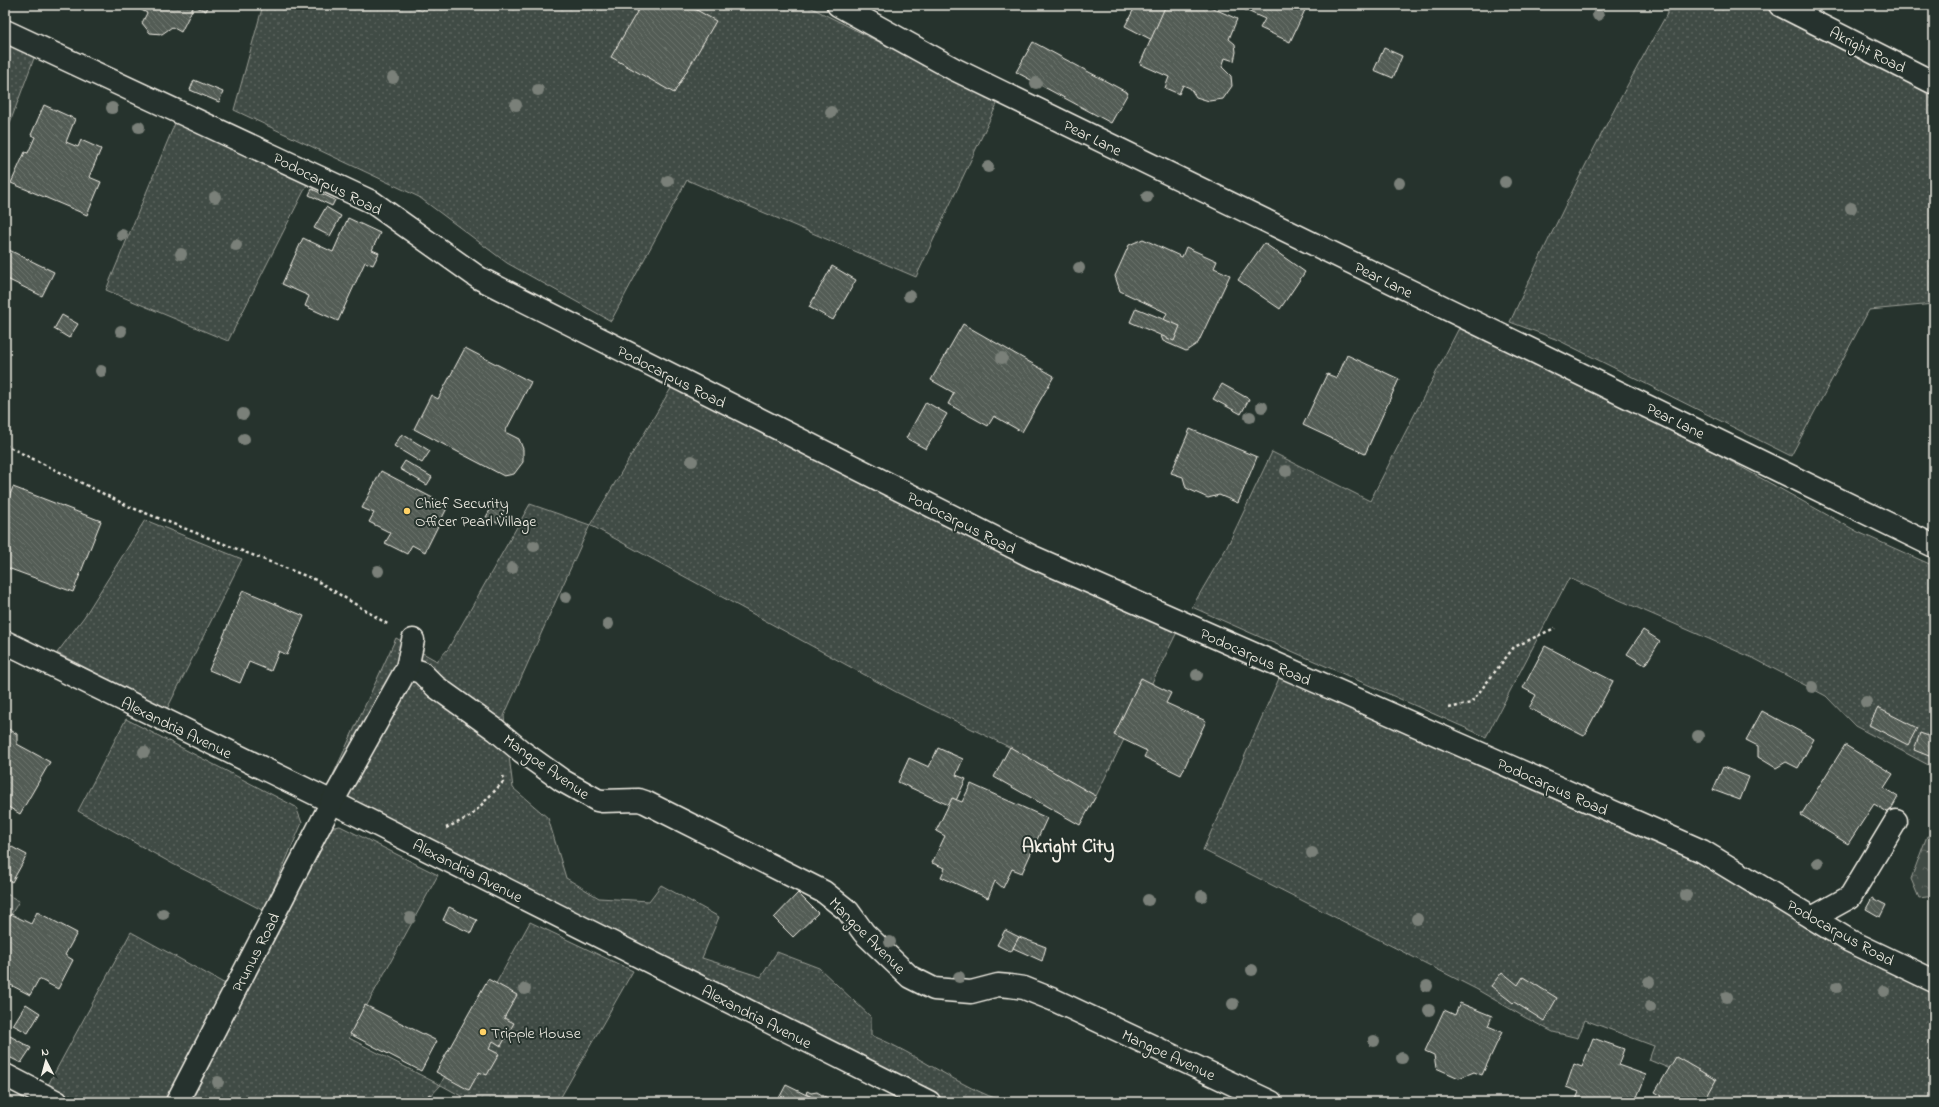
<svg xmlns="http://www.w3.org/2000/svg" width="1939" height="1107" viewBox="0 0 1939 1107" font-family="'Indie Flower',sans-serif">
<defs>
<pattern id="grass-dots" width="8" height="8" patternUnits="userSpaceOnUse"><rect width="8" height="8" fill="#414b45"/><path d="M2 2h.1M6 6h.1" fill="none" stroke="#5d6560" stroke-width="1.8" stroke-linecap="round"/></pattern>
<pattern id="forest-crowns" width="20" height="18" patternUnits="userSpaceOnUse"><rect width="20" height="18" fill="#414b45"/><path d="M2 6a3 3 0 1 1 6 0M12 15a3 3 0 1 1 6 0" fill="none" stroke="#5d6560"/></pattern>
<pattern id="building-back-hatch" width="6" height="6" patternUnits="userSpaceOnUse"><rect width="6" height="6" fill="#525c55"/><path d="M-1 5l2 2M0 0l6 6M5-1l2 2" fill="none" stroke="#6c746d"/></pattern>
</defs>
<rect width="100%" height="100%" fill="#26332d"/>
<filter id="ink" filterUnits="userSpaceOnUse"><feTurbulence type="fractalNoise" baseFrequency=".025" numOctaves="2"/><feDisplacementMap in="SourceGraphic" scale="8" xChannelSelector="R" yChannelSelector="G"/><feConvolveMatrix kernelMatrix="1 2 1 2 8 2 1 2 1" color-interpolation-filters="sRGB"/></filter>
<g filter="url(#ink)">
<g fill="url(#grass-dots)" stroke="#9a9e96">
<path d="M263,5H408L422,11L427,5H806L998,102L916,277L687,180L611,321L507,263L419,197L234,110Z"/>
<path d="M1672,5H1767L1934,83V304L1869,310L1791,456L1558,340L1510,322C1559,214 1613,108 1672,5Z"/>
<path d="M5,42L37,50L5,136Z"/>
<path d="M180,111L313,173L228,341L106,290Z"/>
<path d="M1459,328L1678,432L1858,532L1934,566V768L1855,726L1826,696L1755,659L1569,578L1486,737L1192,607L1227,547L1272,452L1370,501Z"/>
<path d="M673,385L1178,630L1096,796L1009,747L898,693L590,525L504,716L513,788L548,818L566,878L599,898L649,901L661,885L719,917L702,958L761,977L777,952L819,968L871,1017V1035C918,1054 958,1087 1006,1102H951L862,1059L690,969L433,843L327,788L396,638L437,661L448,649L530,504L590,525Z"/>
<path d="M145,520L242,559L167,709L57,653L84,617Z"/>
<path d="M1281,674L1664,833L1934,988V1102H1674L1685,1075L1649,1060L1654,1046L1585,1020L1578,1038L1553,1032L1526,1018L1476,989L1203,850Z"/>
<path d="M126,719L296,807L302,823L264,911L173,864L78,811Z"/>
<path d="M340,826L438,875L349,1038L440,1085L530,922L633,971L558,1102H472L441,1085L425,1102H191L328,828Z"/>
<path d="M131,932L229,986L172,1102H78L48,1085Z"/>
</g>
<g fill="url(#forest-crowns)" stroke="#9a9e96">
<path d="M1927,836L1934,837V896L1919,898L1911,879Z"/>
<path d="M5,893L19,901L5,925Z"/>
</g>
<g fill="url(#building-back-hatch)" stroke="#f4f1e8">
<path d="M132,5H209L206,11L194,6L181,32L172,27L162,34L150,33L142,23L147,13Z"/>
<path d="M641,5H688L716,21L674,93L611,57Z"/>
<path d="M1136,5H1176L1156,42L1125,26Z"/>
<path d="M1166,5H1206L1237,19L1229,39L1235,44L1236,52L1234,61L1225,58L1222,67L1231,76L1232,86L1223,99L1209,101L1196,97L1190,88L1183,85L1179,94L1165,88L1169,77L1140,64Z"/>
<path d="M1234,5H1296L1305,10L1290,42L1260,28L1265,19Z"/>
<path d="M1033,42L1128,93L1111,123L1016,72Z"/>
<path d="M1384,48L1402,56L1393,78L1374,70Z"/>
<path d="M194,80L223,92L219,102L190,90Z"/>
<path d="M44,105L75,119L66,142L78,147L81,140L101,149L89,177L101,182L87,215L11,183L25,152L28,153L35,137L31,135Z"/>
<path d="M312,189L335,200L332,206L309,195Z"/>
<path d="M326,207L341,216L330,236L314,228Z"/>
<path d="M348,218L380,233L372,250L379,253L373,265L365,262L338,321L305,306L309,296L282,284L303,238L333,252Z"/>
<path d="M1143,239L1182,257L1186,247L1217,261L1214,268L1230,275L1198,343L1186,351L1163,341L1159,331L1167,313L1120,291L1115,276L1129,245Z"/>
<path d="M1264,243L1305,272L1280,309L1238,280Z"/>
<path d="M5,248L54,272L42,296L5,278Z"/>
<path d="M832,266L856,280L833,320L809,307Z"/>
<path d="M1136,308L1180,326L1174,341L1130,322Z"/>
<path d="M62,315L78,324L69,338L54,329Z"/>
<path d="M963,324L1054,376L1022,432L994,416L988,426L948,404L954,393L931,380Z"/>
<path d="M465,348L531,382L505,432L519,439L523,449V462L514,474L504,476L414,429L431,395L438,399Z"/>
<path d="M1347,355L1399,379L1365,454L1303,425L1327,374L1337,378Z"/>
<path d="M1222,384L1249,399L1241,414L1213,399Z"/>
<path d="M926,402L947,414L926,449L906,438Z"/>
<path d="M1190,429L1257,457L1238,503L1219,495L1208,498L1186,488L1183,477L1171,473Z"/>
<path d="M402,434L430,451L422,463L394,446Z"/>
<path d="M405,461L432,477L427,485L400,469Z"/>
<path d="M381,471L448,506L425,552L412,545L407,554L385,543L391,533L369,522L374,513L362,508Z"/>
<path d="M13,487L101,521L73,592L5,567V507Z"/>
<path d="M496,500L506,506L497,523L486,517Z"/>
<path d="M243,590L304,616L287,655L279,651L271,671L249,662L240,683L209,670Z"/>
<path d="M1643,630L1660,641L1645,665L1627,654Z"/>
<path d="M1545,646L1613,681L1584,736L1529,708L1536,695L1523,688Z"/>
<path d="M1141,678L1171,693L1166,703L1206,721L1181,775L1144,757L1147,751L1114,735Z"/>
<path d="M1878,708L1917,728L1908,745L1869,725Z"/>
<path d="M1762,711L1814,739L1798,768L1786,762L1776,768L1758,757V746L1746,740Z"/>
<path d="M5,727L17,734V744L50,762L20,814L5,805Z"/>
<path d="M1920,733L1934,738V758L1914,750Z"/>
<path d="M1845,745L1893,774L1884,788L1898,797L1889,813L1874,804L1848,844L1801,815Z"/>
<path d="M1010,747L1096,796L1080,825L994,777Z"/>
<path d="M938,748L963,759L956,775L966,779L953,807L898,782L909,758L929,767Z"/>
<path d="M1723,767L1749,777L1740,800L1713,790Z"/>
<path d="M971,784L1047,818L1022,873L1012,869L1003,888L995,881L988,898L941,877L945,868L932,863L945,836L936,831L952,798L962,802Z"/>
<path d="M10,846L27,855L12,882L5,878V855Z"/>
<path d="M798,893L818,913L793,937L774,918Z"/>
<path d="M1872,898L1886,905L1880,917L1866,909Z"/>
<path d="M449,907L477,920L471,933L443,920Z"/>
<path d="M37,912L77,933L65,955L73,960L58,989L39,979L30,995L5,982V926L11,914L31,924Z"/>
<path d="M1005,930L1019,937L1011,952L997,945Z"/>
<path d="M1019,937L1046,947L1042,961L1013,948Z"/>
<path d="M1502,972L1518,985L1523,977L1557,998L1544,1021L1514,1002L1513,1003L1491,986Z"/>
<path d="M488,979L517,995L504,1018L514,1023L501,1046L493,1041L489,1049L499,1054L487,1075L479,1072L469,1090L436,1072Z"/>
<path d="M1460,1003L1492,1016L1488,1026L1502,1032L1482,1075L1474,1072L1459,1078L1436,1068L1434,1055L1425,1051L1444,1010L1455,1015Z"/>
<path d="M26,1004L40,1013L28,1033L13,1025Z"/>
<path d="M365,1005L437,1041L421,1071L350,1034Z"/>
<path d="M5,1033L31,1048L21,1063L5,1055Z"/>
<path d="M1593,1038L1624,1049L1618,1065L1646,1075L1635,1102H1575L1579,1092L1566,1087L1574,1064L1582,1067Z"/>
<path d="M1676,1057L1716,1080L1704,1102H1658L1662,1096L1655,1092Z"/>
<path d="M786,1085L821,1102H777Z"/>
<path d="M807,1091L811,1093L817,1092L834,1102H822L806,1094Z"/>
<path d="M429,1094L444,1102H425Z"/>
</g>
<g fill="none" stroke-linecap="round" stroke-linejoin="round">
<g stroke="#f4f1e8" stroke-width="25">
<g id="minor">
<path d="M838,5L954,69L1934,546"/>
<path d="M1780,5L1934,83"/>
<path d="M5,31L372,202L479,278L1033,557L1702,851L1850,941L1934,981"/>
<path d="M5,642L332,802L929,1102"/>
<path d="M407,668L421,672L436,687L496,730L521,751L563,781L597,800L602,801L639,800L645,802L824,892L848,911L864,933L910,977L934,989L971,992L998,985L1010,986L1024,988L1054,1000L1271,1102"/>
<path d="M1812,918L1850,897L1896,821"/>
<path d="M5,1075L57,1102"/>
<path d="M177,1102L332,802L407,668L413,640"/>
</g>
</g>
<g stroke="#f4f1e8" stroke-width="2.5" stroke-dasharray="3 3" stroke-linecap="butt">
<path d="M5,445L130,507L316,580L389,625"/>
<path d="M1449,708L1471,703L1514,647L1555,628"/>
<path d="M446,828L471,816L504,781L503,774"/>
</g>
<use href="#minor" stroke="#26332d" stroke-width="22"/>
</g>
<g fill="#7a8079">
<circle cx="1598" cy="15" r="6"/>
<circle cx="393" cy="78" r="6"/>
<circle cx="1036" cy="83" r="6"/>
<circle cx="538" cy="90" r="6"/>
<circle cx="516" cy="105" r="6"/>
<circle cx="112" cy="108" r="6"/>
<circle cx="831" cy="112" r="6"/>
<circle cx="139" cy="127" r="6"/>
<circle cx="988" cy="167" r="6"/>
<circle cx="668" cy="181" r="6"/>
<circle cx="1505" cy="182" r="6"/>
<circle cx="1399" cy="183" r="6"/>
<circle cx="215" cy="197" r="6"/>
<circle cx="1147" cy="197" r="6"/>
<circle cx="1851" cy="208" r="6"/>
<circle cx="122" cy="235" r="6"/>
<circle cx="236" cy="245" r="6"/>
<circle cx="181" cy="254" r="6"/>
<circle cx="1079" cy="268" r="6"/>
<circle cx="909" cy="296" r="6"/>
<circle cx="121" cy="331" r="6"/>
<circle cx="1002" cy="358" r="6"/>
<circle cx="101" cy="371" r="6"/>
<circle cx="1262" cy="407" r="6"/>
<circle cx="243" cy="414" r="6"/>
<circle cx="1250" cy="417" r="6"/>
<circle cx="244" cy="439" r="6"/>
<circle cx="692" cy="461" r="6"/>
<circle cx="1286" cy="471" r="6"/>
<circle cx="534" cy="546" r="6"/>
<circle cx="512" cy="568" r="6"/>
<circle cx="378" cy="571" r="6"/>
<circle cx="566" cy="597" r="6"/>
<circle cx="608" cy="624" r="6"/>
<circle cx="1197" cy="675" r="6"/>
<circle cx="1812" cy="687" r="6"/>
<circle cx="1866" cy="702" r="6"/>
<circle cx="1698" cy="736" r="6"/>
<circle cx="144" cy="752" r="6"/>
<circle cx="1312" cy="853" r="6"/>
<circle cx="1818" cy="863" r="6"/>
<circle cx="1686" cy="895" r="6"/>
<circle cx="1202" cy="896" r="6"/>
<circle cx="1148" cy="900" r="6"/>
<circle cx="163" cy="914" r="6"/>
<circle cx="410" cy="918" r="6"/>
<circle cx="1417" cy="919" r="6"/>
<circle cx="890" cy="942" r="6"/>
<circle cx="1252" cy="970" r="6"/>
<circle cx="959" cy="977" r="6"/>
<circle cx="1649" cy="982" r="6"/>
<circle cx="1427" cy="986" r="6"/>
<circle cx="1837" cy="987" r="6"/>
<circle cx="525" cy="989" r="6"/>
<circle cx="1884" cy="991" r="6"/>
<circle cx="1727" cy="997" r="6"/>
<circle cx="1233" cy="1004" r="6"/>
<circle cx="1650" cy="1007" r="6"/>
<circle cx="1429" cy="1010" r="6"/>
<circle cx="1374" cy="1041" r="6"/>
<circle cx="1402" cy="1058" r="6"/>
<circle cx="218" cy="1082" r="6"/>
</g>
</g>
<g fill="#ffd166" stroke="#26332d" stroke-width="1.5">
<circle cx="407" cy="511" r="4"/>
<circle cx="483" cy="1032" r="4"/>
</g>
<g text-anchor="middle" stroke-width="4" stroke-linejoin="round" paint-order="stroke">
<g font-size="16" fill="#f4f1e8" stroke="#26332d">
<text transform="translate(1868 49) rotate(27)" y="6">Akright Road</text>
<text transform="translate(1093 137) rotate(26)" y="6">Pear Lane</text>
<text transform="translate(328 183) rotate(27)" y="6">Podocarpus Road</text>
<text transform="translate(1384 279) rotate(26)" y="6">Pear Lane</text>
<text transform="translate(672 376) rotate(27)" y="6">Podocarpus Road</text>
<text transform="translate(1676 420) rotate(26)" y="6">Pear Lane</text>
<text transform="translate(962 522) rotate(27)" y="6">Podocarpus Road</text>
<text transform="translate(1256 656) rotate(24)" y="6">Podocarpus Road</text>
<text transform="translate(177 727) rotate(26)" y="6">Alexandria Avenue</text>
<text transform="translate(547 766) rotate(35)" y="6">Mangoe Avenue</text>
<text transform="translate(1553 786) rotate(24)" y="6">Podocarpus Road</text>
<text transform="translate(468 870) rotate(27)" y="6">Alexandria Avenue</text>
<text transform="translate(1841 932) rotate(29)" y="6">Podocarpus Road</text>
<text transform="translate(868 935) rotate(45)" y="6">Mangoe Avenue</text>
<text transform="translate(255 952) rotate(-63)" y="6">Prunus Road</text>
<text transform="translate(757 1016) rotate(27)" y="6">Alexandria Avenue</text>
<text transform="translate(1169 1054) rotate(25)" y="6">Mangoe Avenue</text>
</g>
<g font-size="16" fill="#f4f1e8" stroke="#26332d" text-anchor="start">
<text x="415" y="508">Chief Security<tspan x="415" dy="18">Officer Pearl Village</tspan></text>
<text x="491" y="1038">Tripple House</text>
</g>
<g font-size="20" font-weight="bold" fill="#f4f1e8" stroke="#26332d">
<text x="1068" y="852">Akright City</text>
</g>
</g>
<rect width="1939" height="1107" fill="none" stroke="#26332d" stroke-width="20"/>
<rect x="10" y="10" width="1919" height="1087" fill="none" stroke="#f4f1e8" stroke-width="1.5" filter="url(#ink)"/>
<g transform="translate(46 1061) rotate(354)" stroke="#26332d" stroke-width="3" paint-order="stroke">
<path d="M0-3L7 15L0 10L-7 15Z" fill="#f4f1e8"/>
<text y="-6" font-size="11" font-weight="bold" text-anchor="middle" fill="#f4f1e8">N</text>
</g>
</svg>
